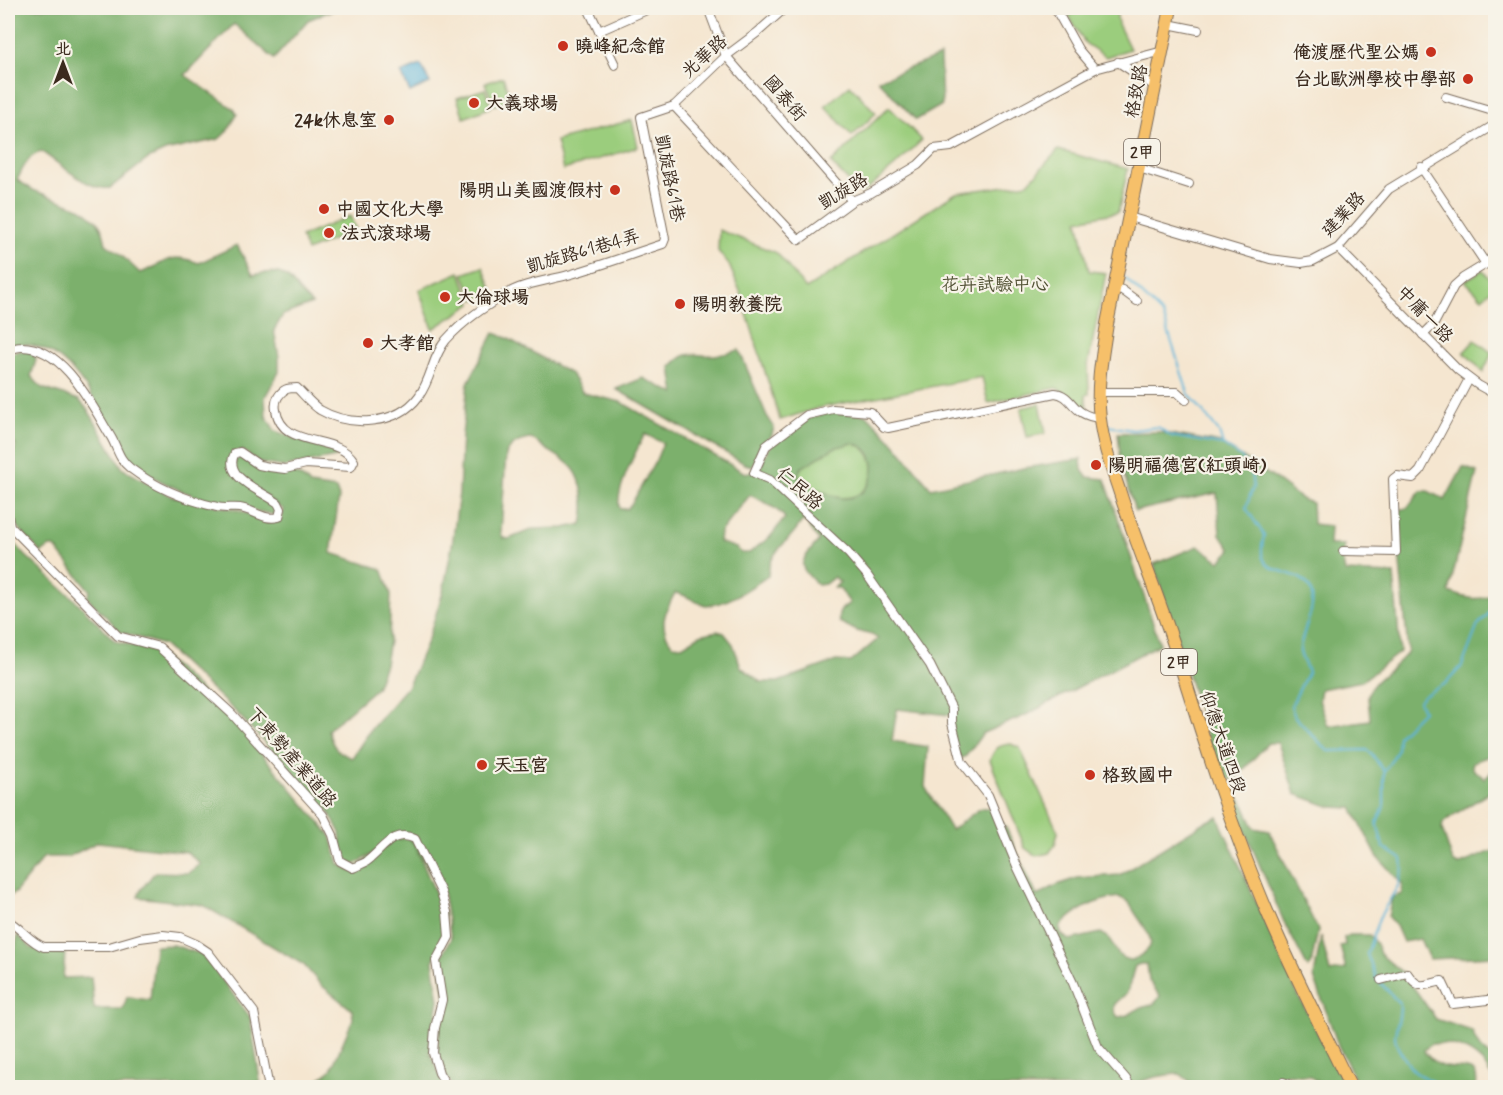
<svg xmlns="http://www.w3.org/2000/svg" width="1503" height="1095" viewBox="0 0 1503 1095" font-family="Mynerve,'LXGW WenKai TC',sans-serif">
<rect width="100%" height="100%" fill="#f7f3e8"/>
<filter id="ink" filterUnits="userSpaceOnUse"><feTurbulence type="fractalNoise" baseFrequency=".0167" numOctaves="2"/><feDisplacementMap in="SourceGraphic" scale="12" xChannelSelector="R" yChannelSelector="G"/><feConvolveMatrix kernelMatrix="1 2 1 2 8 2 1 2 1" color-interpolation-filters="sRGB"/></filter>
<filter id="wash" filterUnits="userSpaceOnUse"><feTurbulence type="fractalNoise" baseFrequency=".008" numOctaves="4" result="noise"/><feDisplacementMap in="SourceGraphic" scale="24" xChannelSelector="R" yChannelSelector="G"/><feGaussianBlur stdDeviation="1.35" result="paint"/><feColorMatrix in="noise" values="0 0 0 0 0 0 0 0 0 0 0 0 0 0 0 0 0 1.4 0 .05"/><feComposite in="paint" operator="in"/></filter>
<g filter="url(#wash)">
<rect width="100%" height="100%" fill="#f5e6d0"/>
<g fill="#9bcd7d" stroke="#6b7c4e" stroke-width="1.5">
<path d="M1086,8H1116L1118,24L1130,49L1106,57L1085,43L1068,15Z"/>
<path d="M503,77L511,99L494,105L485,83Z"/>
<path d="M850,85L876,113L852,136L825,106Z"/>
<path d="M485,89L491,107L464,118L457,98Z"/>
<path d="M889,107L922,140L895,166L865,191L860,193L831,163Z"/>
<path d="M632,120L638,147L563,170L556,141Z"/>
<path d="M1058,150L1128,169L1118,212L1078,220L1089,271L1106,273L1088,365L1089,394L1086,395L1087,411C1073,404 1072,394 1056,388L988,403L982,377L818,408L780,420L740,291L729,265L718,251L719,230L777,253L806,289L956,193L1028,183Z"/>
<path d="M350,216L356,230L307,251L301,237Z"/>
<path d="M483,267L492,289L475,300L463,274Z"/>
<path d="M1482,270L1495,284V287L1482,298L1465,281Z"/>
<path d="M460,272L472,304L433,329L419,290Z"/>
<path d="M1475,340L1492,353L1483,372L1464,352Z"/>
<path d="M1040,404L1046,433L1027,437L1021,408Z"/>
<path d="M853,443C882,451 878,491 851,497C836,501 821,490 806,487C802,482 797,477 799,471C802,464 828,450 835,447C840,445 847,445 853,443Z"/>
<path d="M1011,744L1020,748L1058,832L1055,845L1049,853L1036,856L1025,848L990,760C995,748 998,745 1011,744Z"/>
</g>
<g fill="#7cb06c" stroke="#5c6d45" stroke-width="1.5" fill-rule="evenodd">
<path d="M8,8H338L308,20L274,59L234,24L185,75L234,109L237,114C232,124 228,132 219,139L165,151L148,159L110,188C90,192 59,163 42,152C28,154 23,169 17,180L33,190L82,209L97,221L103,231L106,244L119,253L140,273C167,264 168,251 199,263L237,245L253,275C293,266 286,282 312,304L283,315L274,330L279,357V372L265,397L266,416L275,431L335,452L336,457L285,467L260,463L242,450L230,467L276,504L278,509L276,515C228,506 193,500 150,475C144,472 135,468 130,464C124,457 119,444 115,436C92,396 63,335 8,345Z"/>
<path d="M940,56L942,105L916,120L878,80Z"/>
<path d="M494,333L507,338L571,374L583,393L621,402L745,473L759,470L769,447L810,417L835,412L867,415L895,444L931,488L1024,468L1081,459L1082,470L1087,477L1105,479L1160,644L1024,716L983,733L966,756L957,760L950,715L897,709L892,741L928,747L925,787L951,830L981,808H990L1006,828L1037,896L1057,885L1077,878L1120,875L1205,822L1218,817L1296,991L1346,1087H1325L1309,1076L1285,1074L1278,1078L1276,1087H1193L1188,1080L1180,1074C1164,1075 1144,1077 1131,1088L453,1087L443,1072L437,1052L439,1031L446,1000L439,962L451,938L443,891L407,833L354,865L343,860L340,833L328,810L237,713L163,645L121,632L87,597L90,591L55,547H50L41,553L14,523L8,506V468L16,445L8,441V353L27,350L33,353L36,360L31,376L42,388L79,400L88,410L123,469L171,496L241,511L269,523L281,520L284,510L237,474L234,467L237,456L240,455C246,459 253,466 261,468C279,472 297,469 310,485L336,489L339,497L331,553L382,569L391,594L389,641L385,664L376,688L328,730C332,746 336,752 352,758L371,729L408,686L428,639L443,592L452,546L459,493L462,436L468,383ZM645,434L663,443L656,460L632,503L627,509H620C613,494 637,449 645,434ZM531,439C539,441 540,445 546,449C569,463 579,467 583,495C585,506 585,513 582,524L564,528L533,529L509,539L503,538L501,533L506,454C512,444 519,440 531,439ZM853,443C865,446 872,452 873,465C874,483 861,500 842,498C834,498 828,493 820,490C811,487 791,484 801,468L834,448ZM750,495C761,500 778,508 785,518L770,537L749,553H742L736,548L719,542L720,532ZM802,521L807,522L809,528L819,540C801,563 794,563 818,585L825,584L834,577L840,582L834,588H839L850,603C842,608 837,612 839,622L857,631L872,635L878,639L851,662L836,661L778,682H761L741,667L733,644L724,633L717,631L700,635L682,646L673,645C657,627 665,611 675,593C686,594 692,601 702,604C721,610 753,586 768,576C769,549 790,543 802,521ZM1119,897L1129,902C1133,914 1157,937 1149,948C1145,953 1139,956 1134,960C1111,960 1119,942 1101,933L1069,940L1061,934L1060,927C1076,909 1095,900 1119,897ZM1140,964H1147L1149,981L1160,996C1155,1006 1150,1005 1141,1008C1131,1011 1132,1016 1118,1017C1106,1001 1123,1002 1128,990C1131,982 1132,974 1135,966Z"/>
<path d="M739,350L767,416L774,427L772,435L761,446L753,466L745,464L616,389L643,378L675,394L671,367C689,347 693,357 715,355C723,355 731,352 739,350Z"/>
<path d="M1159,432L1220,443L1271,476L1303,500L1312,503L1313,524L1330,526L1329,545H1344L1343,562L1345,572L1394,574L1400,652L1362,681L1321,689L1319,700L1328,726L1370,720C1370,713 1368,704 1368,696C1370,679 1400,667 1408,651L1399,552L1398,510L1407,508L1421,491H1428L1445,500L1463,467L1477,472L1449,592C1465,598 1481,603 1495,592V754L1473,762L1472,766L1474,770L1484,778L1495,769V789L1455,814L1443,823L1442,829L1453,862L1458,865L1495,850V956L1429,959L1420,939L1403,942L1396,926L1388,917L1392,897L1402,894V884L1377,856L1352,808L1331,807L1295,794L1278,743H1268L1234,780L1219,777L1154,564L1198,546L1220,561L1231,550L1220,534L1217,493L1135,511L1121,465L1118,433Z"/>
<path d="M8,536L26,556L75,600L115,641L158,652L230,716L331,836L339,864L352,871L394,840L407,838L414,843L444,913L445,936L433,961L439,1000L430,1053L445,1087H309L331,1070L353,1019L352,1010L321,985L304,965L203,905L138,897L140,891L155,872L188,873L200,864L187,852L98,842L68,857H44L15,893L8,897V584L10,582L8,572Z"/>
<path d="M1229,787L1242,801L1254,828L1269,831L1318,930L1311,965L1308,968L1284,922L1227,789Z"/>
<path d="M18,935L31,948L65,954L63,978L91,977L94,1009H123L127,997L150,1000L155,946L173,945L201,954L220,977L250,1017L261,1087H8V972Z"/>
<path d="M1349,935H1369L1377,945L1380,954L1404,974L1436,1019L1472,1031C1476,1043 1482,1054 1495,1058V1080C1489,1075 1487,1067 1481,1061C1467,1048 1449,1043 1431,1044L1424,1050L1425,1053C1429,1057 1434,1063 1440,1065C1457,1073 1481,1060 1476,1087H1359L1338,1045L1314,977L1321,936L1330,972L1346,969L1340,946L1345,945L1344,938Z"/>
</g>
<path fill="#5db5da" stroke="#4c707c" stroke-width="1.5" d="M421,65L430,83L410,92L401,73Z"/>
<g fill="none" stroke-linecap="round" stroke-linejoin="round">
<g stroke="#5db5da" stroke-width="2">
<path d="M1125,278L1163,315L1188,393L1219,432L1223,445L1241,457L1251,472L1253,487L1246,508L1264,535C1263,541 1261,548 1262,554C1265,577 1304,568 1311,591C1317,609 1301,632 1300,650C1300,657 1306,665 1308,672L1291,706L1295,717L1328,751L1367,750L1372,754L1384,772V806L1377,823L1383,847L1402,859L1403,868L1398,886L1379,918L1367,954L1376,978L1400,1004C1401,1029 1386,1034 1404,1057C1407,1062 1411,1069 1415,1072C1424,1079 1432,1078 1438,1088"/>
<path d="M1109,426L1133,430L1158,427L1171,436L1222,445"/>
<path d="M1384,772L1397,751L1398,736L1423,711L1419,701L1423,696L1446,683L1462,666L1478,625L1496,606"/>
</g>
</g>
</g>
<g filter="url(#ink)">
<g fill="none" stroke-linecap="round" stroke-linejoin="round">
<g stroke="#7c6c5c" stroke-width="10">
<g id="street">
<path d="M588,8L615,65"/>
<path d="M708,8L726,56L852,201"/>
<path d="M1055,8L1078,49L1095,69L1163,51"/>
<path d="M1168,24L1198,30"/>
<path d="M599,31L651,8"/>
<path d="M1118,62L1156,87"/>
<path d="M1446,97L1496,112"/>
<path d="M674,106L799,240L852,201L871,193L918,165L934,149L951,147L1095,69"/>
<path d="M1421,167L1486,264"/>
<path d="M1139,168L1189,184"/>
<path d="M1129,217L1270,259L1301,263L1313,261L1338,248L1389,189L1496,124"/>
<path d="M1338,248L1458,370L1478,385L1496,395"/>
<path d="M1114,288L1122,290L1137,301"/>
<path d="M1423,335L1434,324L1454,286L1463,278L1486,264L1496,252"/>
<path d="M8,350C12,349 17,347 21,347C64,346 92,406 111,437C117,447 119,460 130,468C155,487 186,500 217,507C224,509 232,507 240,508C254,510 264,521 279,517L281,509L278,503C262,491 221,477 235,453L240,452L259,465L269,467L285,469L306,464L351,467L354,461C337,433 282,450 276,410C275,405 275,402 278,397C283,389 287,388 297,388C304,395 311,404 320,410C349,427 397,426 419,396C432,378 432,357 446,340C463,321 483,308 504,295C524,283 546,281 568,275C600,266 632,254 663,244L665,239L641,117L674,106L726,56L758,32L785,8"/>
<path d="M1098,392H1177L1186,400"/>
<path d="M1100,418C1071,416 1074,395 1055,393L888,428L884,427L870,412L833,409L807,415L766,446L754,473L770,480L848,553L867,575L930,665L952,709V723L962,762L988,795L1017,866L1073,983L1098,1047L1126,1079L1131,1088"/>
<path d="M8,516L10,526L118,636L159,647L232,714L323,815L333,835L340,861L353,868C357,866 362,864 366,862C383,850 392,828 415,839L441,892L447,912L449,937L436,961L442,1000L435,1028L433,1053L439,1073L448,1088"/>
<path d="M1343,551L1396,552L1393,479L1397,476L1413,478L1420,471L1469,379"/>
<path d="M8,921C21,928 30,942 44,947H109L140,938L163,935L180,937L196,944L208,952L254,1012L269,1088"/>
<path d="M1381,980L1407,973C1419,991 1424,985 1442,981L1453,1004L1496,999"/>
<path d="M1280,1088L1283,1082L1289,1084L1291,1088"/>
</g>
</g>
<g stroke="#7c6c5c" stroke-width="14">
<path id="primary" d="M1171,8L1107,324C1102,356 1096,387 1100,419C1103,445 1112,469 1120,493C1137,546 1159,598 1176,651C1204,741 1232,830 1269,916C1294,974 1323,1031 1351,1088"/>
</g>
<use href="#street" stroke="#fff" stroke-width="8"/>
<use href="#primary" stroke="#f6c06b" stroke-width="12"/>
</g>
</g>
<g fill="#c8321e" stroke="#f7f3e8" stroke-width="2">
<circle cx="563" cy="46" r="6"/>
<circle cx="1431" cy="52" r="6"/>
<circle cx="1468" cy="79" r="6"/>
<circle cx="474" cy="103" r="6"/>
<circle cx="389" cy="120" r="6"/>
<circle cx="615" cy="190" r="6"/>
<circle cx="324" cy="209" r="6"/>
<circle cx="329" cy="233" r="6"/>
<circle cx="445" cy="297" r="6"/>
<circle cx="680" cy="304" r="6"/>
<circle cx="368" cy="343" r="6"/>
<circle cx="1096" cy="465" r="6"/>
<circle cx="482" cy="765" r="6"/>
<circle cx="1090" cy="775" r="6"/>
</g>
<g text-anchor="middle" stroke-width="4.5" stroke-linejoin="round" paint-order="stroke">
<g fill="#f7f3e8" stroke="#73665b" stroke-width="1.5">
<rect x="1124" y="139" width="36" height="26" rx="4.5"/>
<rect x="1161" y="649" width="36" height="26" rx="4.5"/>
</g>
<g font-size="16" font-weight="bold" fill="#3b2a1e">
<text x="1142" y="158">2甲</text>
<text x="1179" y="668">2甲</text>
</g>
<g font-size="18" font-weight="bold" fill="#3b2a1e" stroke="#f7f3e8" text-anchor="start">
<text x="575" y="52">曉峰紀念館</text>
<text x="1419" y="58" text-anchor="end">俺渡歷代聖公媽</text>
<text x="1456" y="85" text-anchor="end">台北歐洲學校中學部</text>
<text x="486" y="109">大義球場</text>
<text x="377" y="126" text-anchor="end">24k休息室</text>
<text x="603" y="196" text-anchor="end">陽明山美國渡假村</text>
<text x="336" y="215">中國文化大學</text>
<text x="341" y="239">法式滾球場</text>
<text x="457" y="303">大倫球場</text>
<text x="692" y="310">陽明教養院</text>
<text x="380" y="349">大孝館</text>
<text x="1108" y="471">陽明福德宮(紅頭崎)</text>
<text x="494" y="771">天玉宮</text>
<text x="1102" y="781">格致國中</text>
</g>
<g font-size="18" fill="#3b2a1e" stroke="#f7f3e8">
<text transform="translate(704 56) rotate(-42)" y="6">光華路</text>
<text transform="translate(1136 91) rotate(-79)" y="6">格致路</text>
<text transform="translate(785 98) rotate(49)" y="6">國泰街</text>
<text transform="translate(670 178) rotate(79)" y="6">凱旋路61巷</text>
<text transform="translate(843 191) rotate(-31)" y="6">凱旋路</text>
<text transform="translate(1343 214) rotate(-47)" y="6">建業路</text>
<text transform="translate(583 251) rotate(-16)" y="6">凱旋路61巷4弄</text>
<text transform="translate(1425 314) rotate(46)" y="6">中庸一路</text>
<text transform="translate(800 488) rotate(41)" y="6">仁民路</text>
<text transform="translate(1223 742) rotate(71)" y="6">仰德大道四段</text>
<text transform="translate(292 757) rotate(49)" y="6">下東勢產業道路</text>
</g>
<g font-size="18" fill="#535336" stroke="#f7f3e8">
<text x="995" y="290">花卉試驗中心</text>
</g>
</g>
<rect width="1503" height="1095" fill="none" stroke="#f7f3e8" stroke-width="30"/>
<g transform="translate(63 63)" stroke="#f7f3e8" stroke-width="4.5" paint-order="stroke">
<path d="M0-4.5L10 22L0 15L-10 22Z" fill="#3b2a1e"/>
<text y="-9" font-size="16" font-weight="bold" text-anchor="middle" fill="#3b2a1e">北</text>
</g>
</svg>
